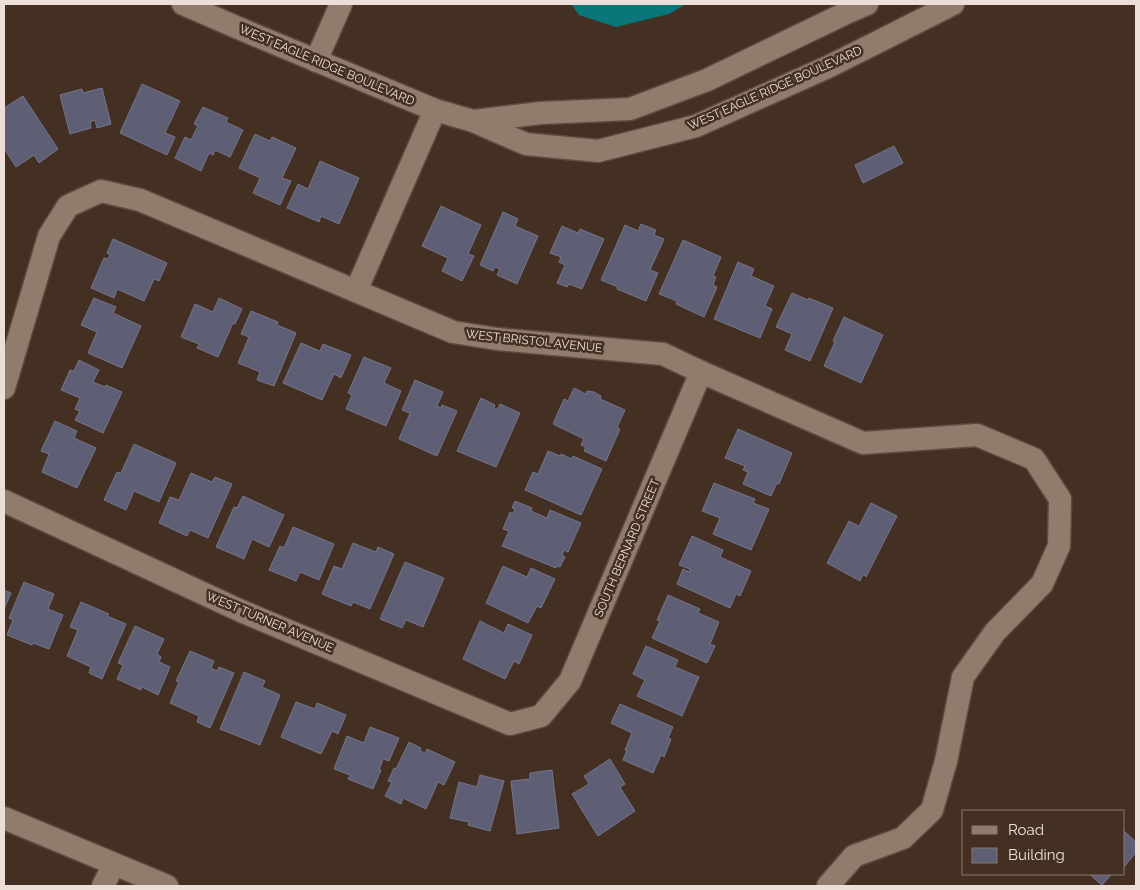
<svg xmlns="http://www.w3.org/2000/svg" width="1140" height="890" viewBox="0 0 1140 890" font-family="Raleway,sans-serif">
<rect width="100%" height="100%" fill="#443023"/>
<path fill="#0a7679" d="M571,4H686L669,14L616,27L579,15Z"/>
<g fill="#5e5f75" stroke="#74758c">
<path d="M142,84L180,101L165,133L175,137L167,155L120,133Z"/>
<path d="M102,88L111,124L97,128L95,120L90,122L91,128L70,134L60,95L82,89L83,93Z"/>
<path d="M23,96L58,149L39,163L34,155L16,167L4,148V108Z"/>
<path d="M203,107L228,118L226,122L243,130L230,157L215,150L213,155L209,153L201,171L175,158L185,137L191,140L198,126L194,124Z"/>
<path d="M255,134L270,141L272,137L296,148L282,178L291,181L280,205L253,193L260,178L239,168Z"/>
<path d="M894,146L903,163L863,183L855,165Z"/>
<path d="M320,161L359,178L339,224L321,216L319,222L287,208L298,184L308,189Z"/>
<path d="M441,206L481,225L468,254L474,256L462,281L442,271L448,258L422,246Z"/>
<path d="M503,212L518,219L515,226L538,236L517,284L497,275L500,269L495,267L493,271L480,265Z"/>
<path d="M641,224L656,230L654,235L664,239L650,270L658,273L646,301L617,289L618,287L601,280L625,225L638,231Z"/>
<path d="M562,226L578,233L580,229L604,239L582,289L569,284L567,287L557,283L565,265L559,262L561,257L550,253Z"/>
<path d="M113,239L167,263L159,281L154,279L144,301L117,289L114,298L91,288L104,258L108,259L110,255L107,253Z"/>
<path d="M683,240L721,257L713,276L716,277L713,285L717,287L704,317L676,304L677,301L659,294Z"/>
<path d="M738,262L754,269L751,276L774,286L765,306L772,309L760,338L714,319Z"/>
<path d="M792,293L808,300L809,298L833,308L810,361L785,350L792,334L776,327Z"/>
<path d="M94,298L116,307L113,313L141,326L122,368L88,353L97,332L81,325Z"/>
<path d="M219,298L242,309L235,324L233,323L218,357L197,348L199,344L181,337L195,304L213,312Z"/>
<path d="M251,311L278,322L277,325L296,333L274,386L257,380L260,372L238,363L249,337L241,334Z"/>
<path d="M844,317L883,335L861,383L824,366L835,342L833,341Z"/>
<path d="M301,343L320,351L323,344L351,355L341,378L334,374L322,400L283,383Z"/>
<path d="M364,357L391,368L384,383L401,391L386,426L346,409L352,395L348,393Z"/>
<path d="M79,360L99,370L93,382L105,387L106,385L122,392L103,433L75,420L80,411L75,409L80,398L61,390L70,370L74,371Z"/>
<path d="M415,380L443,392L437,406L441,408L442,405L457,411L437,456L399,439L410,413L402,410Z"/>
<path d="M574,388L586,394L587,391L594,392L601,396L600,399L625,410L617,427L620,429L606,461L584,451L586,447L581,445L584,439L553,424L564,399L568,401Z"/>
<path d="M481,398L495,405L494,408L497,410L500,404L520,413L496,467L457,451Z"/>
<path d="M55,421L77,431L74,438L96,448L77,488L42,472L49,454L41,451Z"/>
<path d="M738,429L792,453L779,484L777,483L771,496L743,484L748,472L743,470L745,466L725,458Z"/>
<path d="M134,444L176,463L159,502L134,491L126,510L104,500L117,472L121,473Z"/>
<path d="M548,451L560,456L561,454L572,459L573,456L602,469L581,515L525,490L533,472L538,474Z"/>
<path d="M191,473L212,482L215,477L232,484L208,538L190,530L187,536L159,523L170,497L179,500Z"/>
<path d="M714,483L755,499L753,503L769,509L751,550L713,534L720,518L702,511Z"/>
<path d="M243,496L284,515L269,547L252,539L244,559L216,547L234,507L237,508Z"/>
<path d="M515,501L532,508L531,511L547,518L550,510L581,523L568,552L564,550L562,555L565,557L560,567L557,566L556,568L502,546L509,531L503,529L510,512L513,514L515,509L512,508Z"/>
<path d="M871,503L897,516L866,577L863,574L860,581L827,563L849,521L859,526Z"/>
<path d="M293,527L334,544L319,580L300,572L296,581L269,570L280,546L284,548Z"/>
<path d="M692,536L723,550L720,557L751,571L740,596L736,594L730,608L677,584L683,569L689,572L690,569L679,565Z"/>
<path d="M353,543L376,552L378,547L394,554L370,609L353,602L351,606L322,594L334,566L342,569Z"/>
<path d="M405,562L444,578L423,627L406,620L402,628L380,619Z"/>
<path d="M503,566L527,577L531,568L555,579L541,608L537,606L528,623L486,603Z"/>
<path d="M24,582L54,594L48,609L63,615L49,649L33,643L32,645L7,635L13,620L9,618Z"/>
<path d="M4,590L11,593L4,609Z"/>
<path d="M668,595L700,609L698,613L719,622L710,644L715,646L707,663L652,638L660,621L657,620Z"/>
<path d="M81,602L109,614L107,616L126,624L102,679L89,673L91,667L67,656L78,630L70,627Z"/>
<path d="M480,621L504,633L508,624L532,635L519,664L514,661L505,679L463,659Z"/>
<path d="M135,626L164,639L157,654L161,657L159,662L170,667L158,695L142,687L141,690L117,679L123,665L118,663Z"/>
<path d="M646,646L678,660L675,667L699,677L682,716L637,696L645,680L633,674Z"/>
<path d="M190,651L214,661L211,668L217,671L219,667L234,673L210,728L197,722L199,716L170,703L179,682L176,681Z"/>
<path d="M244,672L265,681L262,687L280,695L260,745L220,729Z"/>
<path d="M296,702L315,709L317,703L346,715L338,734L332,731L321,754L281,737Z"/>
<path d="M620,704L673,727L668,738L671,739L664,757L661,755L653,773L623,760L627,750H625L632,733L611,723Z"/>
<path d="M370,727L399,738L389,761L383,759L379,770H381L373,789L348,779L350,775L334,769L347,736L364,743Z"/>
<path d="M409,742L421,748L420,751L425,753L427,749L455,762L444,785L438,782L426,809L403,798L401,804L385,796L392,782L388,781L394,768L396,769Z"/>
<path d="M610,759L625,784L620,787L635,811L598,836L572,794L589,784L584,776Z"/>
<path d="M552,770L559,828L517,834L511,781L530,779V773Z"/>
<path d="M480,775L504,781L490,831L468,825L469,822L450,818L459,782L477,787Z"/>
<path d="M1124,831L1136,842V852L1124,867Z"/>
<path d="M1089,874H1112L1102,885Z"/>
</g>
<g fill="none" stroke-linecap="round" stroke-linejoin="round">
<g stroke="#5c4c40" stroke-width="25">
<g id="minor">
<path d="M183,4L250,33L435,110L473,121L526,144L598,151L696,126L830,66L953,4"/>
<path d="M316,61L341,4"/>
<path d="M474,121L541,113L630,109L707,80L846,13L867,4"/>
<path d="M356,291L435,110"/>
<path d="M4,388L49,236L68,206L101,191L140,200L453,332L497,339L663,354L701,372L863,443L977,435L1034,459L1060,499L1059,546L1042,584L995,632L963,677L946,761L932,810L903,838L854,856L828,886"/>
<path d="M4,501L241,611L510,724L541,716L570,681L701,372"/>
<path d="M4,818L167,886"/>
<path d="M103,886L114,864"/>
</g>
</g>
<use href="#minor" stroke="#917b6c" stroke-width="22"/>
</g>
<g text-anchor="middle" stroke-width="5" stroke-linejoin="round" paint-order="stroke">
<g font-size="12" fill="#ecdfd7" stroke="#443023">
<text transform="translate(327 65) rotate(23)" y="4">WEST EAGLE RIDGE BOULEVARD</text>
<text transform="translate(775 88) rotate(-24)" y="4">WEST EAGLE RIDGE BOULEVARD</text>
<text transform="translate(534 341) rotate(6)" y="4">WEST BRISTOL AVENUE</text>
<text transform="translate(627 548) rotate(-67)" y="4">SOUTH BERNARD STREET</text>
<text transform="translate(270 622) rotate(23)" y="4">WEST TURNER AVENUE</text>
</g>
</g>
<rect width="1140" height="890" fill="none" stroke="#ecdfd7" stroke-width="10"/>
<rect x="962" y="810" width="162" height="65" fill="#443023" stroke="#87766b"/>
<rect x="972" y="826" width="25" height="8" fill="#917b6c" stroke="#87766b"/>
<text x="1008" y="835" font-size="15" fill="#ecdfd7">Road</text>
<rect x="972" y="848" width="25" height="15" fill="#5e5f75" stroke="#87766b"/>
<text x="1008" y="860" font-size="15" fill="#ecdfd7">Building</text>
</svg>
